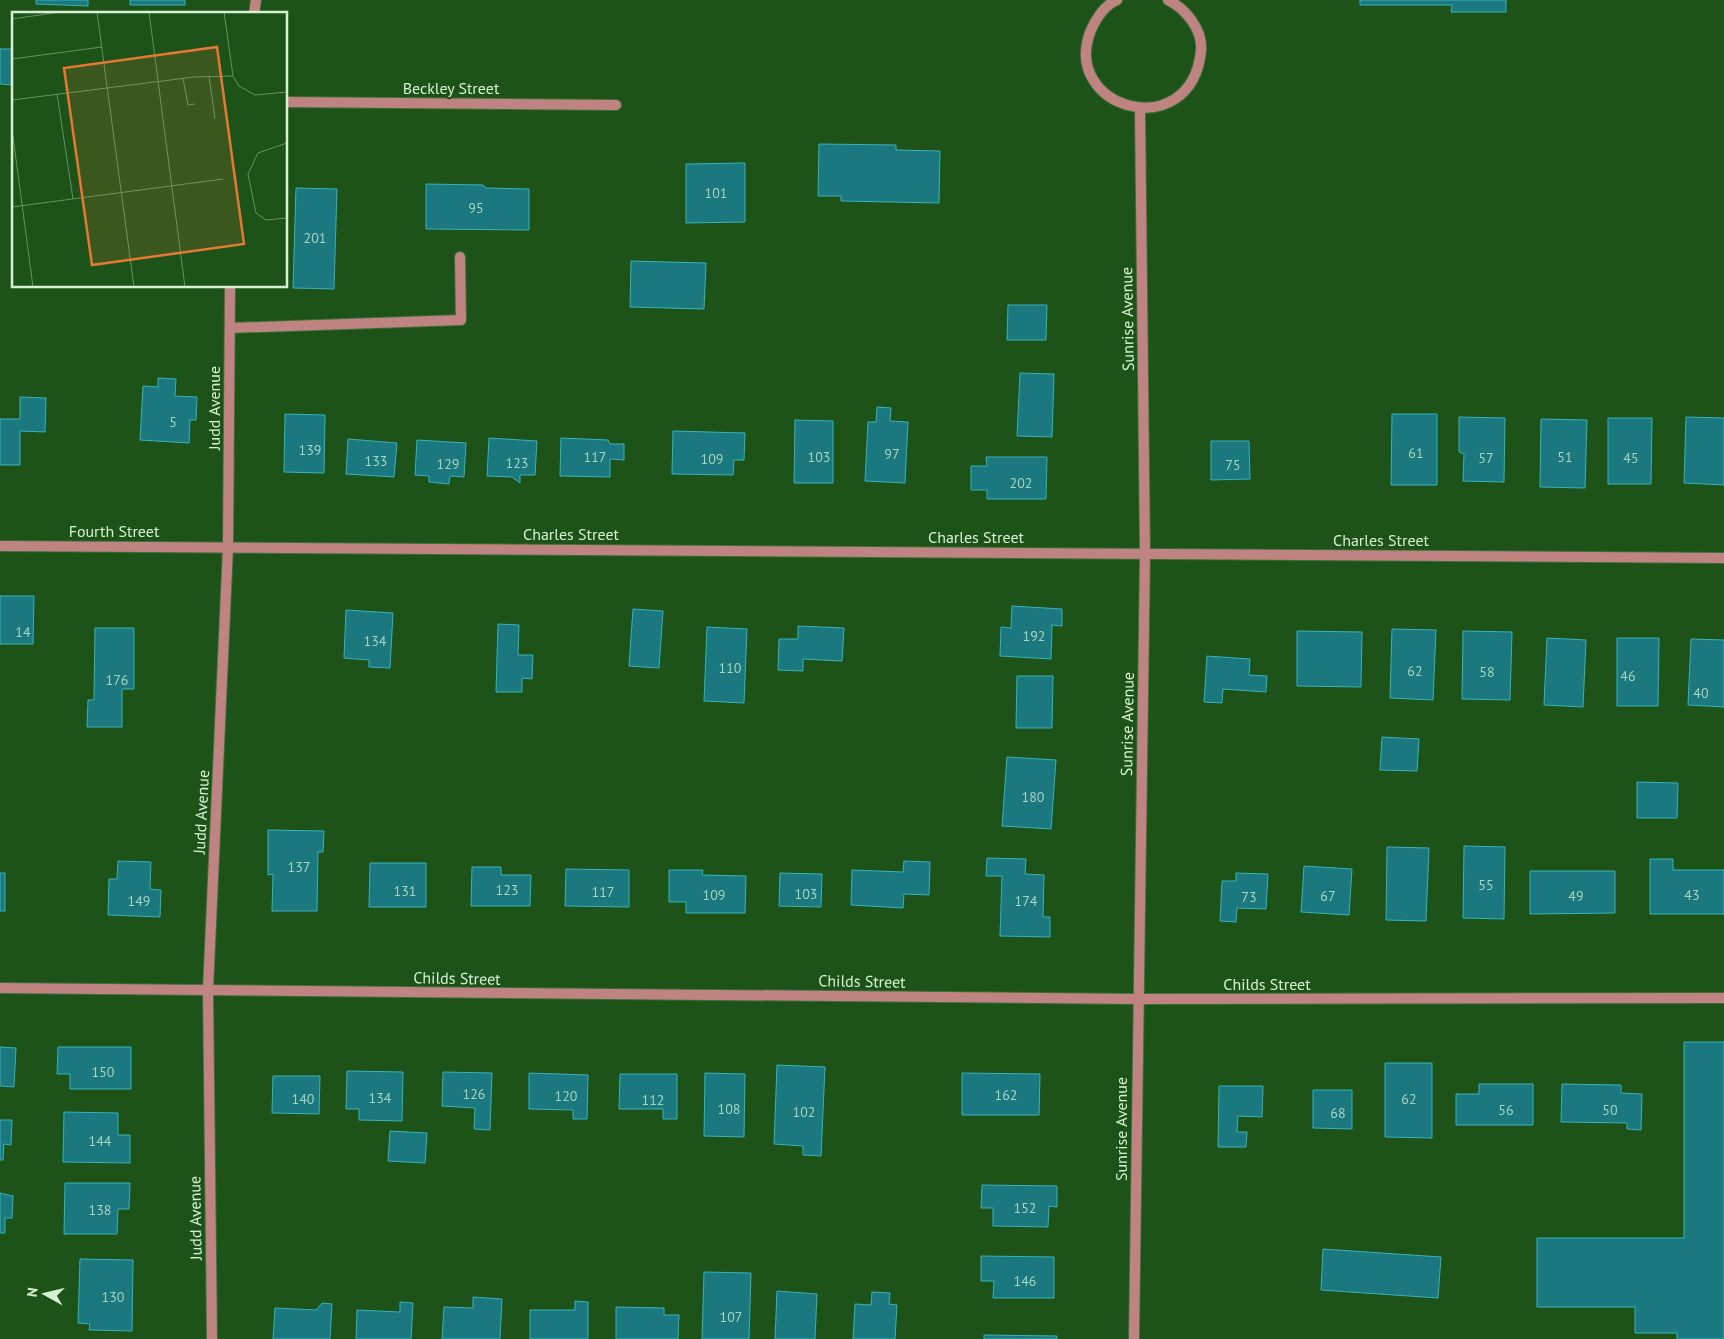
<svg xmlns="http://www.w3.org/2000/svg" width="1724" height="1339" viewBox="0 0 1724 1339" font-family="'PT Sans',sans-serif">
<rect width="100%" height="100%" fill="#1d5219"/>
<g fill="#1b787f" stroke="#39b2ba">
<path d="M36,0H88V6L36,4Z"/>
<rect x="130" y="0" width="55" height="5"/>
<path d="M1360,0H1506V12H1451L1452,5H1360Z"/>
<path d="M0,49H14L13,85L0,84Z"/>
<path d="M819,144L896,145V150L940,151L939,203L841,201V196H818Z"/>
<path d="M745,163V222L686,223V164Z"/>
<path d="M426,184L483,185L486,188L529,189V230L426,229Z"/>
<path d="M296,188L337,189L334,289L293,288Z"/>
<path d="M631,261L706,263L704,309L630,307Z"/>
<path d="M1008,305H1047L1046,340H1007Z"/>
<path d="M1020,373L1054,374L1052,437L1017,436Z"/>
<path d="M158,378L176,379L175,396L197,397L196,420H190L189,443L140,440L143,386L158,387Z"/>
<path d="M20,397L46,398L45,432L20,431V465H0V419H20Z"/>
<path d="M877,407L891,408L890,421L908,422L905,483L865,481L868,422H876Z"/>
<path d="M285,414L325,415L324,473L284,472Z"/>
<path d="M1392,414H1437V485H1391Z"/>
<path d="M1459,417L1505,418L1504,482L1463,481L1464,454L1459,452Z"/>
<path d="M1686,417L1724,418V485L1684,483Z"/>
<path d="M1608,418H1652L1651,484H1608Z"/>
<path d="M1541,419L1587,420L1585,488L1540,487Z"/>
<path d="M795,420L833,421V483H794Z"/>
<path d="M673,431L745,433L744,460H734L733,475L672,474Z"/>
<path d="M489,438L537,441L535,475H520V483L512,477L487,476Z"/>
<path d="M561,438L608,440L610,444H624V460L610,459V477L560,476Z"/>
<path d="M348,439L397,443L394,477L346,474Z"/>
<path d="M417,440L466,443L464,477L450,476L449,484L429,482V476L415,475Z"/>
<path d="M1211,441H1249L1250,479L1211,480Z"/>
<path d="M986,457H1047L1046,499H987V490H971V466H987Z"/>
<path d="M0,596H34L33,644H0Z"/>
<path d="M1012,606L1062,609V626L1052,625L1051,659L1000,656L1001,627L1011,628Z"/>
<path d="M633,609L663,611L659,668L629,666Z"/>
<path d="M346,610L393,613L390,668L369,667V660L344,658Z"/>
<path d="M498,624L519,625L518,655H533L532,679L522,678V692H496Z"/>
<path d="M798,626L844,628L842,661L803,659V671L778,670L779,639H798Z"/>
<path d="M707,627L747,629L744,703L704,701Z"/>
<path d="M95,628H134V689H122V727H87L88,700H94Z"/>
<path d="M1392,629L1436,630L1433,700L1390,698Z"/>
<path d="M1297,631L1362,632L1361,687L1297,686Z"/>
<path d="M1463,631L1512,632L1510,700L1462,699Z"/>
<path d="M1547,638L1586,640L1583,707L1544,705Z"/>
<path d="M1617,638H1659L1658,706H1617Z"/>
<path d="M1691,639L1724,640V707L1688,705Z"/>
<path d="M1207,656L1250,659L1249,675L1267,676L1266,692L1223,689L1222,703L1204,702Z"/>
<path d="M1017,676H1053L1052,728H1016Z"/>
<path d="M1382,737L1419,739L1417,771L1380,770Z"/>
<path d="M1007,757L1056,760L1051,829L1002,826Z"/>
<path d="M1637,782L1678,783L1677,818H1637Z"/>
<path d="M268,830L324,831L323,852H318L317,911H272L273,874L268,875Z"/>
<path d="M1464,846L1505,847L1504,919L1463,918Z"/>
<path d="M1387,847L1429,848L1426,921L1386,920Z"/>
<path d="M987,858L1026,859L1025,874L1044,875L1043,917H1050V937L1000,936L1002,876H986Z"/>
<path d="M1650,859H1673V870H1724V914H1650Z"/>
<path d="M118,861L151,862L150,889L161,890L160,917L108,915L109,879H117Z"/>
<path d="M904,861L930,862L929,895L904,894L903,908L851,905L852,870L903,872Z"/>
<path d="M370,863H426V907H369Z"/>
<path d="M1304,866L1352,869L1349,915L1301,912Z"/>
<path d="M472,867H501V875H531L530,906H471Z"/>
<path d="M566,869L629,870V907L565,906Z"/>
<path d="M669,870H703L702,875L746,876L745,913H686V902H669Z"/>
<path d="M1530,871H1615V913L1530,914Z"/>
<rect x="0" y="873" width="5" height="38"/>
<path d="M780,873L822,874L821,907L779,906Z"/>
<path d="M1236,873L1268,874L1266,909L1237,908L1236,922L1220,921L1222,881H1236Z"/>
<path d="M1684,1042H1724V1339H1677V1333H1635V1307H1537V1238H1684Z"/>
<path d="M0,1047L16,1048L14,1087L0,1086Z"/>
<path d="M58,1047H131V1089H70V1074H57Z"/>
<path d="M1385,1063H1432V1138L1385,1137Z"/>
<path d="M777,1065L825,1067L821,1156L803,1155V1146L774,1144Z"/>
<path d="M347,1071L403,1072L402,1121L359,1120V1109H346Z"/>
<path d="M443,1072L492,1073L490,1130L474,1129L475,1108L442,1106Z"/>
<path d="M529,1073L588,1075L587,1119H573V1110L529,1109Z"/>
<path d="M705,1073L745,1074L744,1137L704,1136Z"/>
<path d="M962,1073L1040,1074L1039,1115H962Z"/>
<path d="M620,1074H677V1119H663V1109H619Z"/>
<path d="M273,1076H320L319,1114L272,1113Z"/>
<path d="M1479,1084H1533V1125H1456V1094H1479Z"/>
<path d="M1562,1084L1621,1085V1093L1642,1094L1641,1130L1627,1129V1123L1561,1122Z"/>
<path d="M1219,1086H1263L1262,1117L1238,1116L1237,1132H1247L1246,1147H1218Z"/>
<path d="M1313,1090H1352V1129L1313,1128Z"/>
<path d="M64,1112L118,1113V1135H130V1163L63,1162Z"/>
<path d="M0,1120H12L11,1145L4,1144L3,1160H0Z"/>
<path d="M390,1131L427,1133L425,1163L388,1161Z"/>
<path d="M65,1183H130L129,1209H118L117,1234H64Z"/>
<path d="M982,1185L1057,1186V1207L1049,1206L1048,1227L993,1226V1208H981Z"/>
<path d="M0,1193L13,1196L12,1218H5V1233H0Z"/>
<path d="M1323,1249L1441,1257L1438,1298L1321,1290Z"/>
<path d="M981,1256L1054,1257V1298H993L994,1281H981Z"/>
<path d="M80,1259L133,1260L132,1331L89,1330L90,1324L78,1323Z"/>
<path d="M704,1272L751,1273L749,1339H702Z"/>
<path d="M777,1291L817,1294L815,1339H775Z"/>
<path d="M872,1292L890,1293L889,1304L897,1305L895,1339H853L855,1304L871,1305Z"/>
<path d="M473,1297L502,1299L500,1339H442L444,1307L473,1308Z"/>
<path d="M575,1301L588,1302V1339H530V1310H575Z"/>
<path d="M400,1302L413,1303L411,1339H356L357,1310L400,1312Z"/>
<path d="M322,1303L332,1304L330,1339H273L275,1308L316,1310Z"/>
<path d="M616,1307L664,1308V1315H679L678,1339H616Z"/>
<path d="M984,1335L1057,1336V1339H984Z"/>
</g>
<g fill="none" stroke-linecap="round" stroke-linejoin="round">
<g stroke="#3e6f3a" stroke-width="12">
<path id="service" d="M230,328L461,320L460,257"/>
</g>
<g stroke="#3e6f3a" stroke-width="12">
<g id="minor">
<path d="M1117,0C1105,5 1096,19 1091,30C1059,109 1191,146 1201,51C1203,30 1186,9 1168,0"/>
<path d="M254,14L256,0"/>
<path d="M286,102L616,105"/>
<path d="M0,546L1724,558"/>
<path d="M0,988L1137,999L1724,998"/>
<path d="M212,1339L208,990L228,547L230,286"/>
<path d="M1134,1339L1145,553L1140,109"/>
</g>
</g>
<use href="#service" stroke="#bf8482" stroke-width="10"/>
<use href="#minor" stroke="#bf8482" stroke-width="10"/>
</g>
<g text-anchor="middle" stroke-width="4.5" stroke-linejoin="round" paint-order="stroke">
<g font-size="14" fill="#a6d4bd">
<text x="716" y="198">101</text>
<text x="476" y="213">95</text>
<text x="315" y="243">201</text>
<text x="173" y="427">5</text>
<text x="310" y="455">139</text>
<text x="1416" y="458">61</text>
<text x="892" y="459">97</text>
<text x="595" y="462">117</text>
<text x="819" y="462">103</text>
<text x="1565" y="462">51</text>
<text x="1486" y="463">57</text>
<text x="1631" y="463">45</text>
<text x="712" y="464">109</text>
<text x="376" y="466">133</text>
<text x="517" y="468">123</text>
<text x="448" y="469">129</text>
<text x="1233" y="470">75</text>
<text x="1021" y="488">202</text>
<text x="23" y="637">14</text>
<text x="1034" y="641">192</text>
<text x="375" y="646">134</text>
<text x="730" y="673">110</text>
<text x="1415" y="676">62</text>
<text x="1487" y="677">58</text>
<text x="1628" y="681">46</text>
<text x="117" y="685">176</text>
<text x="1701" y="698">40</text>
<text x="1033" y="802">180</text>
<text x="299" y="872">137</text>
<text x="1486" y="890">55</text>
<text x="507" y="895">123</text>
<text x="405" y="896">131</text>
<text x="603" y="897">117</text>
<text x="806" y="899">103</text>
<text x="714" y="900">109</text>
<text x="1692" y="900">43</text>
<text x="1328" y="901">67</text>
<text x="1576" y="901">49</text>
<text x="1249" y="902">73</text>
<text x="139" y="906">149</text>
<text x="1026" y="906">174</text>
<text x="103" y="1077">150</text>
<text x="474" y="1099">126</text>
<text x="1006" y="1100">162</text>
<text x="566" y="1101">120</text>
<text x="380" y="1103">134</text>
<text x="303" y="1104">140</text>
<text x="1409" y="1104">62</text>
<text x="653" y="1105">112</text>
<text x="729" y="1114">108</text>
<text x="1506" y="1115">56</text>
<text x="1610" y="1115">50</text>
<text x="804" y="1117">102</text>
<text x="1338" y="1118">68</text>
<text x="100" y="1146">144</text>
<text x="1025" y="1213">152</text>
<text x="100" y="1215">138</text>
<text x="1025" y="1286">146</text>
<text x="113" y="1302">130</text>
<text x="731" y="1322">107</text>
</g>
<g font-size="16" fill="#d5f2d2" stroke="#1d5219">
<text x="451" y="94">Beckley Street</text>
<text transform="translate(1127 319) rotate(-91)" y="6">Sunrise Avenue</text>
<text transform="translate(214 408) rotate(-90)" y="6">Judd Avenue</text>
<text x="114" y="537">Fourth Street</text>
<text x="571" y="540">Charles Street</text>
<text x="976" y="543">Charles Street</text>
<text x="1381" y="546">Charles Street</text>
<text transform="translate(1127 724) rotate(-89)" y="6">Sunrise Avenue</text>
<text transform="translate(201 812) rotate(-87)" y="6">Judd Avenue</text>
<text transform="translate(457 978) rotate(1)" y="6">Childs Street</text>
<text transform="translate(862 981) rotate(1)" y="6">Childs Street</text>
<text x="1267" y="990">Childs Street</text>
<text transform="translate(1121 1129) rotate(-90)" y="6">Sunrise Avenue</text>
<text transform="translate(195 1218) rotate(-91)" y="6">Judd Avenue</text>
</g>
</g>
<g transform="translate(12 12)">
<rect width="275" height="275" fill="#1d5219"/>
<path fill="none" stroke="#679263" stroke-width="1" d="M85,0L122,275M137,0L173,275M212,0L221,64L227,74L243,83L275,80M0,7L48,0M0,47L90,35M197,64L203,107M171,66L176,93L183,92M45,82L61,187M0,88L182,65L221,64M0,117L21,275M275,131L246,141L236,162L244,201L254,208L275,206M0,195L211,167"/>
<path fill="#e47834" fill-opacity="0.15" stroke="#e47834" stroke-width="2.5" d="M205,35L232,232L80,253L52,56Z"/>
<rect width="275" height="275" fill="none" stroke="#d5f2d2" stroke-width="2.5"/>
</g>
<g transform="translate(45 1294) rotate(278)" stroke="#1d5219" stroke-width="4" paint-order="stroke">
<path d="M0-4L9 19L0 12L-9 19Z" fill="#d5f2d2"/>
<text y="-8" font-size="14" font-weight="bold" text-anchor="middle" fill="#d5f2d2">N</text>
</g>
</svg>
